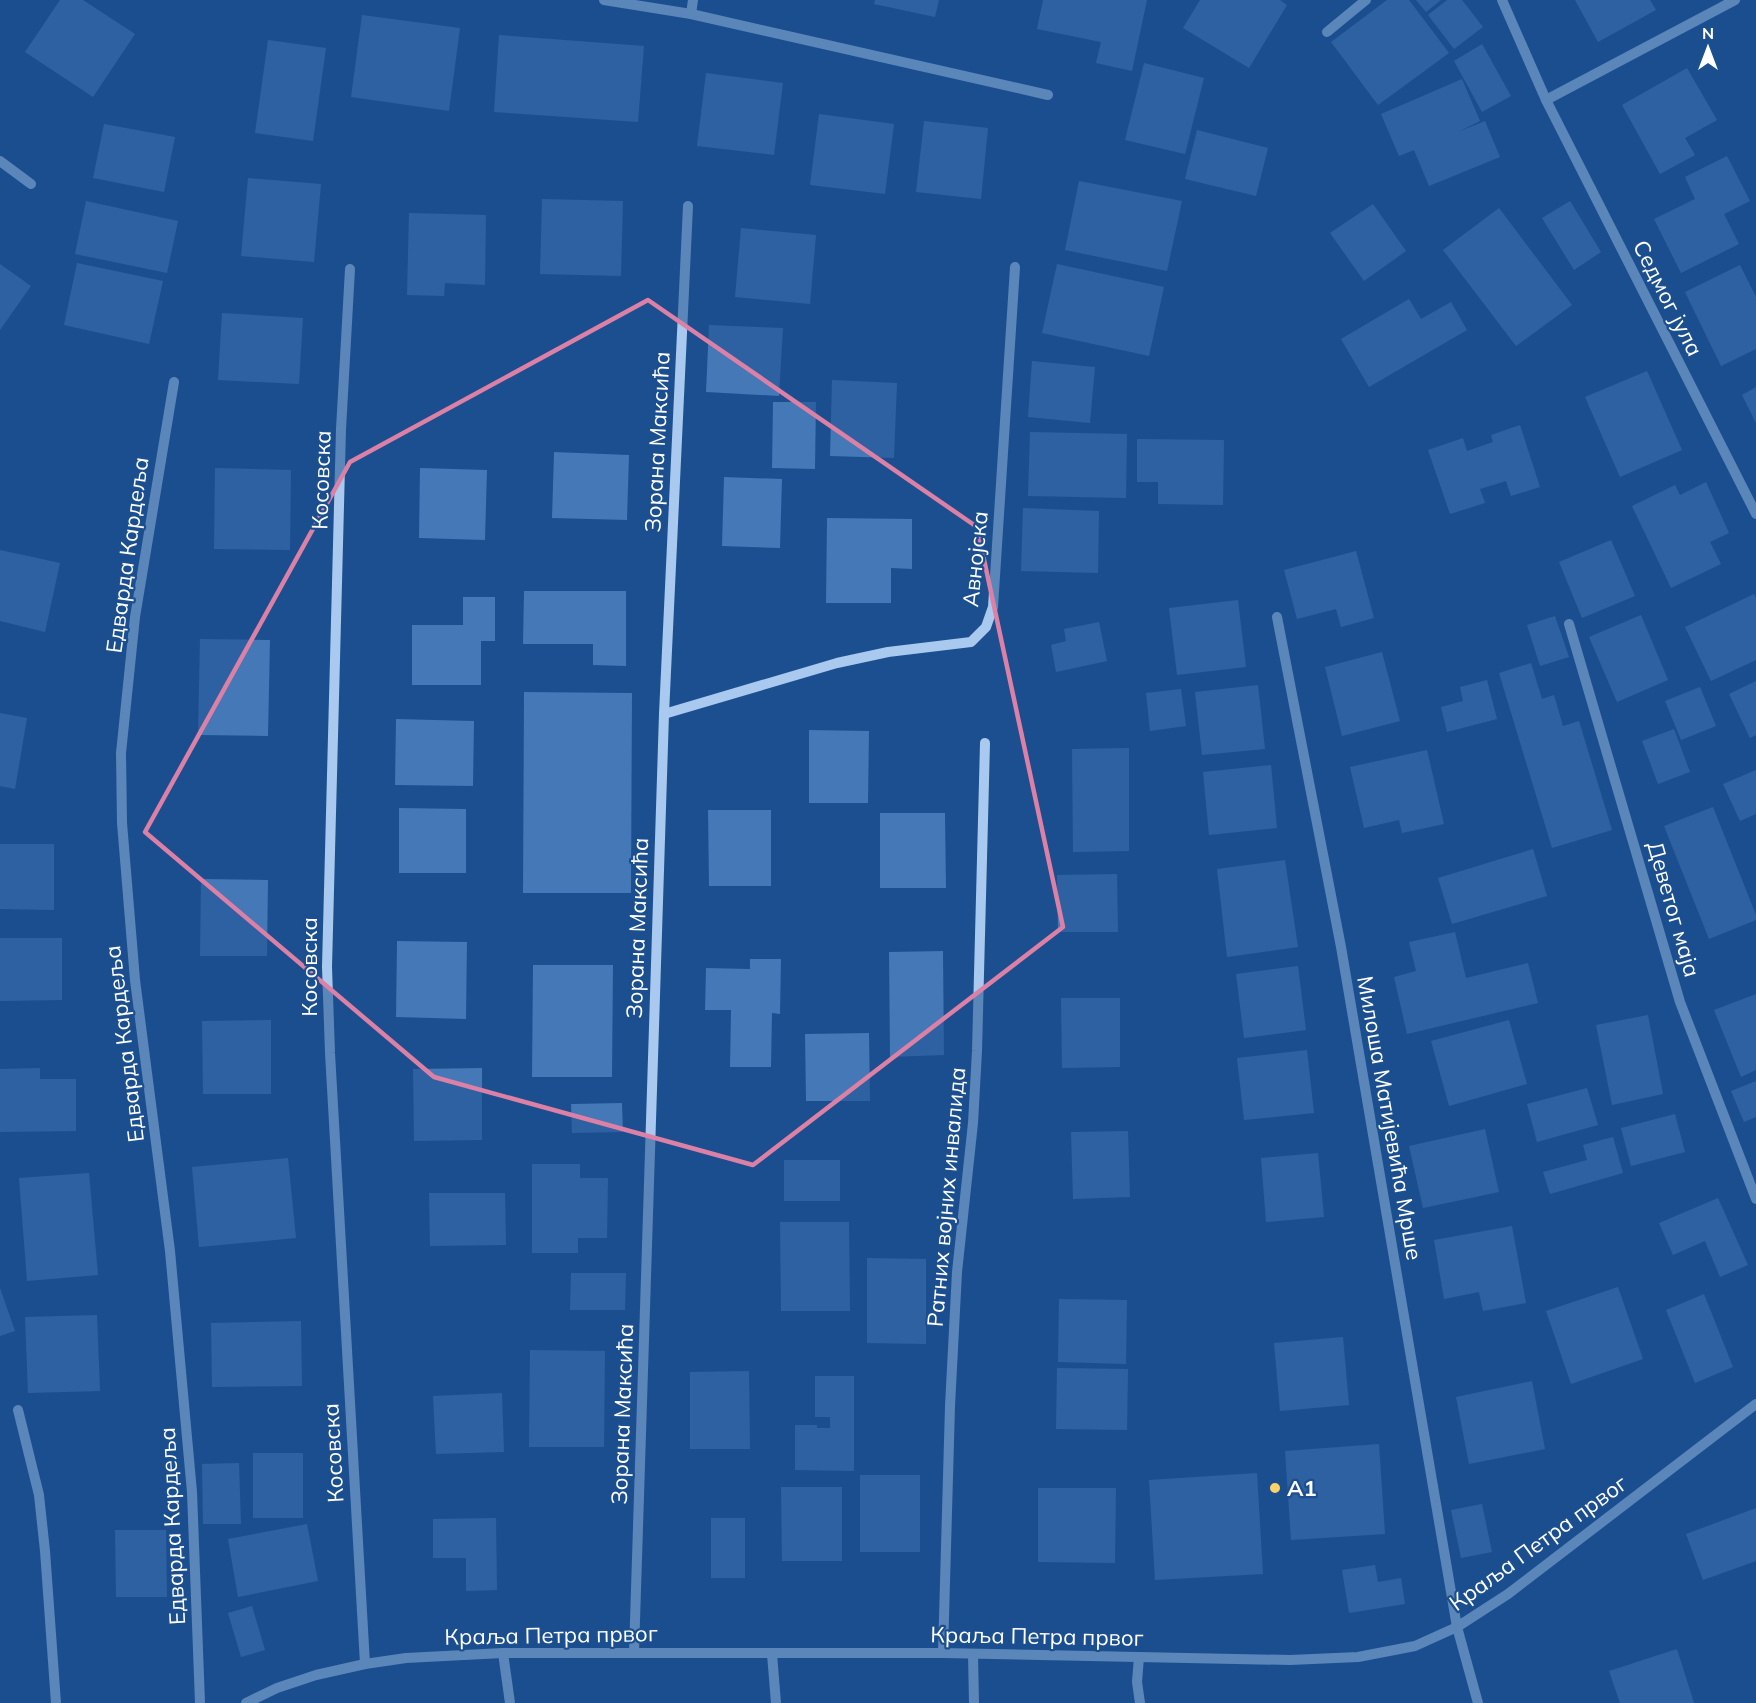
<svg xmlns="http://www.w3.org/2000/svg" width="1756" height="1703" viewBox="0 0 1756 1703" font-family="Mulish,sans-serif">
<rect width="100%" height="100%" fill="#1b4f8f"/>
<g fill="#4478b7">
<path d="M60,0H83L135,34L93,97L25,52Z"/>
<path d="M875,0H939L935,17L874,4Z"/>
<path d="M1043,0H1147L1132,71L1096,63L1101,42L1037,29Z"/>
<path d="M1200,0H1280L1287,5L1249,68L1183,28Z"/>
<path d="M1387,0H1409L1449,53L1378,105L1331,42Z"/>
<path d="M1416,0H1441L1426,12Z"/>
<path d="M1447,0H1462L1483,27L1454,49L1428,15Z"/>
<path d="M1575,0H1650L1656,10L1598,42Z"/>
<path d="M362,15L460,28L449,111L351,97Z"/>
<path d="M499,35L644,46L638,122L494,112Z"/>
<path d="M268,40L326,48L313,141L255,133Z"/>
<path d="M1482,44L1511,96L1482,112L1454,61Z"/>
<path d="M1144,63L1204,78L1185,154L1125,140Z"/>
<path d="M1687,68L1717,120L1685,138L1695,155L1660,174L1622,105Z"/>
<path d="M706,73L783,83L774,155L697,146Z"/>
<path d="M1462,79L1480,121L1458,132L1485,121L1500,157L1429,186L1414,150L1399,156L1381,114Z"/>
<path d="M819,114L894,124L885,194L810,185Z"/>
<path d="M924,121L988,128L981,199L916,192Z"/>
<path d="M104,124L175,137L164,192L93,178Z"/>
<path d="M1197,130L1268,148L1256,196L1185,179Z"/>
<path d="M1727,156L1750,201L1724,214L1739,244L1681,273L1654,219L1695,199L1685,177Z"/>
<path d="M248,178L321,184L314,262L241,256Z"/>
<path d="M1079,181L1182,201L1167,271L1065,250Z"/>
<path d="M542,199L623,201L621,276L540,274Z"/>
<path d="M86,201L178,221L167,273L75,254Z"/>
<path d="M1570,201L1601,252L1574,270L1542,218Z"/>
<path d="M1373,204L1406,251L1364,281L1330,233Z"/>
<path d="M1499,208L1572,305L1516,346L1443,250Z"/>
<path d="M409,213L486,215L485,285L445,283L444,296L407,295Z"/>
<path d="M741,228L816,235L810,304L735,297Z"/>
<path d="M77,263L163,281L149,344L64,325Z"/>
<path d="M0,264L31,286L0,330Z"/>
<path d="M1057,264L1164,287L1149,356L1042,333Z"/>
<path d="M1740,265L1756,297V349L1721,366L1685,292Z"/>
<path d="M1409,299L1421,319L1451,302L1467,330L1369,387L1341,339Z"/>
<path d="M222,313L303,318L299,384L218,380Z"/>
<path d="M709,325L783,328L779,396L706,392Z"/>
<path d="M1032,361L1095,367L1090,423L1028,417Z"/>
<path d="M1647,371L1682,450L1620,477L1585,397Z"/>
<path d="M832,380L897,383L894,458L830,456Z"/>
<path d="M1756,387V423L1742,395Z"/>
<path d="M773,402H816L815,469L772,468Z"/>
<path d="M1520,425L1540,487L1511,496L1506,481L1480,489L1485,503L1450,514L1428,450L1463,438L1467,451L1493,442L1491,435Z"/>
<path d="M1030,432L1127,434L1126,498L1028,496Z"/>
<path d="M1137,439L1224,440L1223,505L1158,504V482H1137Z"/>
<path d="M554,452L629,455L627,520L552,518Z"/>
<path d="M215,468L291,470L290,550L214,549Z"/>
<path d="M420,468L487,470L485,540L419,538Z"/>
<path d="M724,477L782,479L780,548L722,546Z"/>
<path d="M1706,482L1729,533L1710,542L1721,564L1671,588L1632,506L1675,485L1680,495Z"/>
<path d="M1023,508L1099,511L1098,573L1021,571Z"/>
<path d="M827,518L912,519V569L891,568V603H826Z"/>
<path d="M1611,540L1635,596L1582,618L1559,562Z"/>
<path d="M0,550L60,563L45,632L0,621Z"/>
<path d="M1356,551L1374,618L1341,627L1336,609L1297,619L1284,570Z"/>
<path d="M524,591H626V666L593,665V644H523Z"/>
<path d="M1754,594L1756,598V660L1711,681L1685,627Z"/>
<path d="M463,597H495V641H481V685H412V625H463Z"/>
<path d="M1238,600L1246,667L1177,675L1169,608Z"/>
<path d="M1641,615L1668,680L1617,702L1589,637Z"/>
<path d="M1555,616L1569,657L1540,666L1527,625Z"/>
<path d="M1099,622L1107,661L1056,672L1051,645L1066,641L1064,629Z"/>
<path d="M200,639L270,640L268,736L198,735Z"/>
<path d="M1382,652L1400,721L1342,736L1325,667Z"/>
<path d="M1531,663L1542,699L1554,695L1563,726L1579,721L1612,830L1552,848L1499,673Z"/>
<path d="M1487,680L1497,719L1447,732L1441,707L1463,701L1460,687Z"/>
<path d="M1756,681V735L1750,738L1729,694Z"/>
<path d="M1258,685L1265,749L1202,755L1195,692Z"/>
<path d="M1700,687L1716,726L1681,740L1665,701Z"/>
<path d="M1181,689L1186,726L1150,731L1146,693Z"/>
<path d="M524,692L632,693L631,893H523Z"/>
<path d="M0,713L27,718L15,789L0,786Z"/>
<path d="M396,719L474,721L473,786L395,785Z"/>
<path d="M1674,729L1690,772L1658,784L1642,741Z"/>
<path d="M809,730L869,731L868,803H809Z"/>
<path d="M1129,748V851L1073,852L1072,749Z"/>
<path d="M1427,750L1444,824L1402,833L1399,820L1364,828L1350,767Z"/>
<path d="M1271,765L1277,828L1209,835L1203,772Z"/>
<path d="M1756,770V814L1740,821L1723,784Z"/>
<path d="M1713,807L1756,915V920L1709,939L1664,826Z"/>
<path d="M399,808L466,809V873H399Z"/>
<path d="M708,810H771V886H709Z"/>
<path d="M880,813H945L946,888H880Z"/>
<path d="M0,844H54V910L0,909Z"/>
<path d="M1533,849L1547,896L1452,924L1438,878Z"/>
<path d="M1285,860L1298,947L1227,957L1217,869Z"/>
<path d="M1117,874L1118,932H1058L1057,875Z"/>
<path d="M201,879L268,880L267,956H200Z"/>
<path d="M1455,932L1466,978L1528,963L1538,1003L1407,1034L1394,977L1416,971L1409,942Z"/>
<path d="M0,938H62V1000L0,1001Z"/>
<path d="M397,941L467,942L466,1019L396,1017Z"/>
<path d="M943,951L944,1055L890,1057L889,952Z"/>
<path d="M750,959H781L780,1014L772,1013L771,1067H730L731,1010H705L706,968L750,969Z"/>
<path d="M533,965H613L612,1077H532Z"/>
<path d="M1298,966L1306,1030L1244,1038L1236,974Z"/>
<path d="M1756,994V1070L1741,1077L1714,1010Z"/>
<path d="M1061,998H1120V1067L1062,1068Z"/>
<path d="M1648,1015L1663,1094L1612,1105L1596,1025Z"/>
<path d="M271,1020V1094H203L202,1021Z"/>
<path d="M1509,1020L1527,1084L1449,1106L1431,1041Z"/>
<path d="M869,1033L870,1101H806L805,1034Z"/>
<path d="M1307,1050L1314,1113L1244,1120L1237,1058Z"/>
<path d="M40,1068V1079H76V1131L0,1132V1069Z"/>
<path d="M482,1068V1140L414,1141L413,1069Z"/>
<path d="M1756,1081V1117L1744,1122L1731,1091Z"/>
<path d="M1587,1088L1598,1125L1537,1142L1527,1104Z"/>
<path d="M622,1103L623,1132L572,1133L571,1104Z"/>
<path d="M1675,1114L1685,1152L1631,1166L1621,1128Z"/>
<path d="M1485,1129L1499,1192L1423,1208L1409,1146Z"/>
<path d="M1128,1131L1130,1197L1073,1199L1071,1132Z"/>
<path d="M1613,1137L1623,1173L1550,1194L1543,1172L1587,1160L1583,1145Z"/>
<path d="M1318,1153L1324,1217L1266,1222L1261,1158Z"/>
<path d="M288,1158L296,1238L199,1247L192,1167Z"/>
<rect x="784" y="1160" width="56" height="41"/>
<path d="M532,1164H580V1178H608L607,1238H578V1253H532Z"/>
<path d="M89,1173L98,1275L27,1281L19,1178Z"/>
<path d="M429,1193H505L506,1245L430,1246Z"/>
<path d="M1718,1198L1748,1265L1720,1277L1705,1241L1673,1255L1659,1223Z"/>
<path d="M780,1222H849L850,1311H781Z"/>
<path d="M1512,1226L1526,1303L1483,1311L1479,1292L1444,1299L1434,1240Z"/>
<path d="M867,1258L926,1259V1344L867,1343Z"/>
<path d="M571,1273H626L625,1310H570Z"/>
<path d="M1618,1287L1643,1359L1571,1384L1546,1311Z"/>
<path d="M0,1288L15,1331L0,1336Z"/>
<path d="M1704,1294L1733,1367L1695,1383L1666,1310Z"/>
<path d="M1059,1299L1127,1300L1126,1364L1058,1362Z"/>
<path d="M97,1315L100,1391L28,1393L25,1317Z"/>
<path d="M301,1321L302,1386L212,1387L211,1323Z"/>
<path d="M1343,1337L1349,1405L1280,1411L1274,1343Z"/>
<path d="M530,1350L605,1351L604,1447H529Z"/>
<path d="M1057,1368L1128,1369L1127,1430L1056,1429Z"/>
<path d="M749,1371L750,1449H690V1372Z"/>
<path d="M815,1376H854V1471L795,1470V1425H817V1428H830V1417H815Z"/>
<path d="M1532,1381L1545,1449L1469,1464L1456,1397Z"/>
<path d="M502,1393L504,1452L436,1454L433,1396Z"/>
<path d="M1379,1444L1385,1534L1291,1540L1285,1451Z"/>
<rect x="253" y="1453" width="50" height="65"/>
<path d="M239,1463L241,1524H203L202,1464Z"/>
<path d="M1257,1473L1263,1574L1155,1580L1149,1480Z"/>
<rect x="860" y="1475" width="60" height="77"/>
<path d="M781,1487H842V1561H782Z"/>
<path d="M1038,1488H1116L1115,1563L1038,1562Z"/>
<path d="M1482,1504L1492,1552L1461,1558L1451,1510Z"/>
<path d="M1756,1508V1561L1703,1580L1686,1534Z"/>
<path d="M496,1518L497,1590L466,1591V1558H433V1519Z"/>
<rect x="711" y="1518" width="34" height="60"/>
<path d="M307,1524L318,1581L238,1597L228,1539Z"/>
<path d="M115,1530H166L167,1597H116Z"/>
<path d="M1375,1565L1378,1582L1401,1578L1405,1604L1349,1613L1342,1570Z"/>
<path d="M252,1606L265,1650L241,1657L228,1613Z"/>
<path d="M1677,1649L1694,1703H1620L1609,1671Z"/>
</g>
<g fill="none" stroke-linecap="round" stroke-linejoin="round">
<g stroke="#a9c9ee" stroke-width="10">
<path d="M604,0L691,14L1048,95"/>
<path d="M1502,0L1546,100L1756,514"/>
<path d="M691,14L693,0"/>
<path d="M1327,32L1366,0"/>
<path d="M1546,100L1735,0"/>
<path d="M0,161L31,184"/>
<path d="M350,269L341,429L327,967L330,1053L365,1664"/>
<path d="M174,382L135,617L121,753L122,823L135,980L170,1251L192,1492L200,1703"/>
<path d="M1277,617L1341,947L1457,1627L1478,1703"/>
<path d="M1569,624L1680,1002L1756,1199"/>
<path d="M664,714L837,663L888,652L971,642L986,627L993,607L1015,267"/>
<path d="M18,1410L39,1495L45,1551L56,1703"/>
<path d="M634,1652L664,714L688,206"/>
<path d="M503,1653L510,1703"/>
<path d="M943,1653L950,1406L957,1272L973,1123L977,1051L985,743"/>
<path d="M772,1654L776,1703"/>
<path d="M973,1654L974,1703"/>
<path d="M1139,1657L1137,1682L1140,1703"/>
<path d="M246,1703L277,1688L316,1675L365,1664L406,1658L503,1653H943L1290,1660L1358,1657L1415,1646L1457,1627L1508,1594L1756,1404"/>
</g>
</g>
<path d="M0 0H1756V1703H0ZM648,300L977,527L1063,927L753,1165L434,1077L145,832L350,462Z" fill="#1b4f8f" fill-opacity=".55" fill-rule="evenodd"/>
<path fill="none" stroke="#dd80a5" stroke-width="4.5" stroke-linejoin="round" d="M648,300L977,527L1063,927L753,1165L434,1077L145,832L350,462Z"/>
<circle fill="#ffd166" stroke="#1b4f8f" stroke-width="2" cx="1275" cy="1488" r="6"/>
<g text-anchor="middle" stroke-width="4.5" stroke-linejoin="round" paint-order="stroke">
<g font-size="22" fill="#fff" stroke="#1b4f8f">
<text transform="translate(1668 298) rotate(63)" y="8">Седмог јула</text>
<text transform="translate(657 442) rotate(-87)" y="8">Зорана Максића</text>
<text transform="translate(321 480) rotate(-88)" y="8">Косовска</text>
<text transform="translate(127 555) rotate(-82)" y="8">Едварда Кардеља</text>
<text transform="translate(975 559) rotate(-84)" y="8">Авнојска</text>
<text transform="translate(1674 909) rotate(74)" y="8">Деветог маја</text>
<text transform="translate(637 928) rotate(-88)" y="8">Зорана Максића</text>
<text transform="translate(309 967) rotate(-90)" y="8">Косовска</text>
<text transform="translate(124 1044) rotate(-97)" y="8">Едварда Кардеља</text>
<text transform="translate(1390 1118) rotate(80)" y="8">Милоша Матијевића Мрше</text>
<text transform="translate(946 1197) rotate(-85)" y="8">Ратних војних инвалида</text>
<text transform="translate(622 1414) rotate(-88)" y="8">Зорана Максића</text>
<text transform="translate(333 1453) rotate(-93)" y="8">Косовска</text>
<text transform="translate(172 1526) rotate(-93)" y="8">Едварда Кардеља</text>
<text transform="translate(1538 1543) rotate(-36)" y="8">Краља Петра првог</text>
<text transform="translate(551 1635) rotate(-1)" y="8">Краља Петра првог</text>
<text transform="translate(1037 1636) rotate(1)" y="8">Краља Петра првог</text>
</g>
<g font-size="22" font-weight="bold" fill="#fff" stroke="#1b4f8f" text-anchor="start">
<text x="1287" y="1496">A1</text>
</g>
</g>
<g transform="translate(1708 48)" stroke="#1b4f8f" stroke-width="4.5" paint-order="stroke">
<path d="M0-4.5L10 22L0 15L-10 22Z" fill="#ffffff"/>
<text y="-9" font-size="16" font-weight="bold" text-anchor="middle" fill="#ffffff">N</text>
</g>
</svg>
